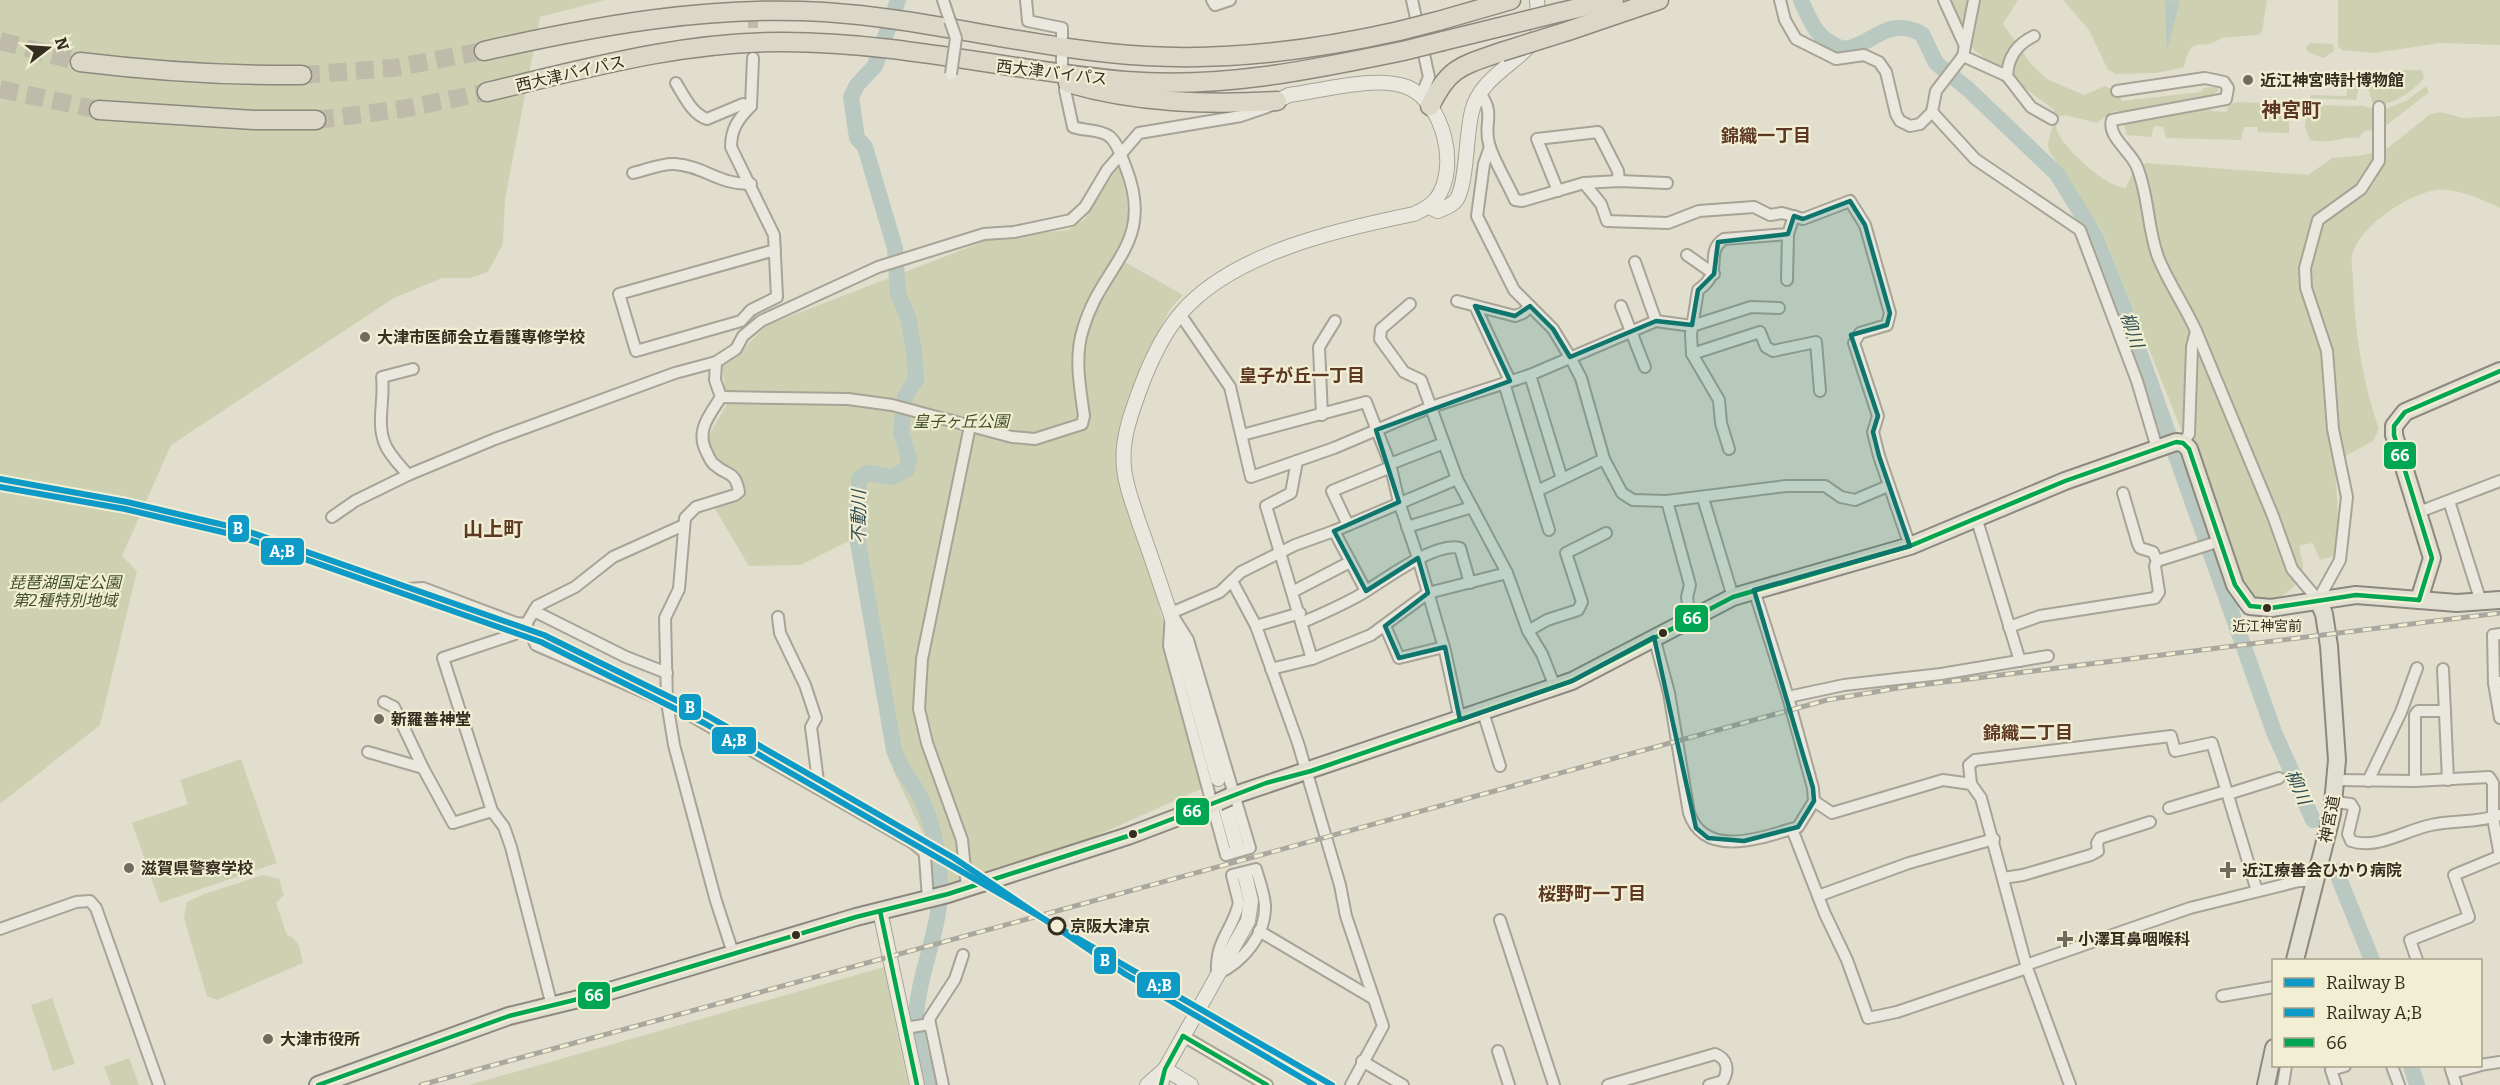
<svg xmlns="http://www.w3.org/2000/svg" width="2500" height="1085" viewBox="0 0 2500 1085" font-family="Bitter,'Noto Sans JP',serif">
<rect width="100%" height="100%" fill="#e2dece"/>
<g fill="#cdd1b1">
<path d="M0,0H605L540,17L505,199L503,244L488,272L470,278H442L394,298L171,445L122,556L137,571L100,725L0,804Z"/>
<path d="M1941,0H2018L2003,24L2031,64L2047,79L2084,95L2105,86L2118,92L2122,101L2200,92L2204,88L2216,86L2219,90L2212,96L2164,108L2112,112L2097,123L2065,115L2058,117C2058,118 2056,125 2056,127C2058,144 2108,189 2126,188L2133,171L2146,163L2308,175L2332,158L2364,155L2388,148L2429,115L2440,112L2464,118L2500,116V208C2483,200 2457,188 2438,190C2410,192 2362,225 2353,252C2350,260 2353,272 2353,280C2355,333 2362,379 2379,429L2373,441L2342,458L2335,469L2339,531L2334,556L2320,560L2313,543L2300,545C2298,552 2304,560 2303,568C2300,588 2272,610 2252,596C2249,594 2246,588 2243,585L2102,231L2049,151C2045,137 2059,123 2053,109L1975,51Z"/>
<path d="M2063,0H2267L2262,32L2258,35L2221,38C2202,54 2193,30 2184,66L2181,68L2156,73L2116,74L2108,70L2089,30Z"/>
<path d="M2338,0H2500V45L2441,43L2373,53L2342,50L2338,46Z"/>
<path d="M2310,43L2333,44L2335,50L2324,58L2308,52L2306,47Z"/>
<path d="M2403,70H2422L2424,78C2414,90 2389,110 2372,102L2368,87L2399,85Z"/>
<path d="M2349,85L2359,87L2356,100L2310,98L2311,95L2346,96Z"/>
<path d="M2426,86L2429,92L2383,128L2385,109L2406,101Z"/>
<path d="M2237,102L2289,104V133L2258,132L2257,127H2244L2241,140L2166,138L2163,127L2154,126L2151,137L2127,135L2124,125L2128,121L2205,107L2213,111L2226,112L2229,105Z"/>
<path d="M2307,105L2363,106L2376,109L2375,130L2365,131L2358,138C2338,136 2334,145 2310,140L2305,127Z"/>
<path d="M1119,165C1130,202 1130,224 1125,262L1183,295L1171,308L1149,349L1121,420L1118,457L1129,510L1157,597L1203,788L1098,835L934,893L932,853L893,770L853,539L801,565L749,566L714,507L744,497L739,473L716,458L706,440L727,404L722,365L742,350L767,325L993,238L1068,230L1085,219Z"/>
<path d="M241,759L277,863L160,903L132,823L188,804L180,780Z"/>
<path d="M263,875L279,879L284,895L276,903L287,935C300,940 300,950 303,963L217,1000L207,996L184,918L187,902L204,894Z"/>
<path d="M884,967L908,1085H469Z"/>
<path d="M52,998L75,1064L53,1071L31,1005Z"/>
<path d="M129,1058L139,1085H111L104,1067Z"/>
</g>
<path fill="#b9c8c0" d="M2165,0L2180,1L2167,50L2165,2Z"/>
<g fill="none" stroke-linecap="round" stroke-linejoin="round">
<g stroke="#b9c8c0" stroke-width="16">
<path d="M898,0L875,66L857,85L851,97L857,138L865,147L895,248L898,294L908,317L914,351L916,379L905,397L901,432L909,458L907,469L892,477L868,473L859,479L857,537L894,750C900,769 911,780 920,797C934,823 938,853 940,882C942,928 918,972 916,1018C915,1041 924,1063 930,1085"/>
<path d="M1801,0C1811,24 1818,41 1844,49C1875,45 1885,15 1922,34L1936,63L1969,90L2057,174L2095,236L2122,303L2274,732L2313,820"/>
<path d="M2336,871L2372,960"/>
<path d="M2411,1066L2417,1085"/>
</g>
<path stroke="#bfbbab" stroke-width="10" stroke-dasharray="10 5" stroke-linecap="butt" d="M753,58V2"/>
<path stroke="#bfbbab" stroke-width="14" stroke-dasharray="14 7" stroke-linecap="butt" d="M1237,847L1245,875"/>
<g stroke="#bfbbab" stroke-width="18" stroke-dasharray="18 9" stroke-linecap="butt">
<path d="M0,41L80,62"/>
<path d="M302,75L393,68L484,51"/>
<path d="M0,89L99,110"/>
<path d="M316,120L402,109L487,92"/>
</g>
<g stroke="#a7a396" stroke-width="14">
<g id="minor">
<path d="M943,0L950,21"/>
<path d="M1026,0L1028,21L1062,28V37"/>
<path d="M1212,0L1215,5L1230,0"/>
<path d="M1412,0L1429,77L1421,96"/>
<path d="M1780,0L1785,20L1796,39L1836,59L1864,55L1879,62L1886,72L1896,114L1900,121L1910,126L1920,124L1932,112L1936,91L1963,56L1974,0"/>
<path d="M1944,0L1965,46"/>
<path d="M1062,55V66"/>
<path d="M1963,56L2007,76L2031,107L2052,119"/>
<path d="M753,58L751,106C738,119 731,129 731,147L774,235L777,297L751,310L741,321L636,351L619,294L775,250"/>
<path d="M2007,76C2008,57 2017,44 2034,36"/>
<path d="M676,83C684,96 692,114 707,119L743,104L751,106"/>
<path d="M2117,91L2205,78L2224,82L2228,88L2226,99L2112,120C2107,137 2131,151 2137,167C2149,196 2147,227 2158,257C2168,282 2185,306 2196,331L2192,347L2189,434L2183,443"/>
<path d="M1480,93C1496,115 1483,123 1489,144C1493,159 1508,184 1515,200L1522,201L1584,183L1601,204L1607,221L1668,223L1699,211L1754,207L1770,215L1782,213L1803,219L1850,201L1865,225L1890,313L1887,325L1860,333L1854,343L1878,416L1873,432L1879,456L1910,546"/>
<path d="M1932,112L1975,159L2080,230L2137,381L2157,448"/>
<path d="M1490,147L1484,164L1477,216L1514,290L1553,329L1570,357L1581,378L1604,459L1622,493L1633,500L1667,501L1786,486H1825L1841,497L1855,500L1888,486"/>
<path d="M633,173C646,170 662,163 675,164C704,166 719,185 751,184"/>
<path d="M1584,183L1619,181L1667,183"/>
<path d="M1558,191L1537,139L1598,132L1618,171L1619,181"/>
<path d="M1687,255L1714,274"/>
<path d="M1635,262L1656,321"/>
<path d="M1787,280L1788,234"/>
<path d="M1457,301L1515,316L1523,313L1530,306"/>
<path d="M1410,304L1381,329L1380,339L1404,372L1421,380L1457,479L1507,573L1528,631L1542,654L1555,687"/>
<path d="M1475,306L1510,381"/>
<path d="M1621,306L1645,367"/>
<path d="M1180,314L1230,387L1251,477L1334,448L1431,407L1530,375L1656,321L1692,326L1751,307L1779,308"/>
<path d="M2196,331L2273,516L2292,569L2318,600L2340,560L2347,497L2333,429L2327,351L2306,288L2305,268L2318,220L2361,189L2379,161V107"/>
<path d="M1692,354L1760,332L1766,347L1773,351L1816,342L1820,391"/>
<path d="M716,362L715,380L721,397C709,416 695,431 707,453C709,457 711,463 715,465C728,477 735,470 739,492L735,495L696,507L685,518L679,589L665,618L667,702L674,745L716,901L734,956"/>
<path d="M1530,375L1562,479"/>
<path d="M1504,383L1537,491L1604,459"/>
<path d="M721,397L848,399L892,405L1012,437L1035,439L1082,424L1084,416C1080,387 1074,357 1083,329C1102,263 1156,245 1126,168C1122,158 1118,143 1109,136C1099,129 1085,131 1073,127L1065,90"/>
<path d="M1322,415L1319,347L1335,321"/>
<path d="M1242,435L1366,402L1390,464L1399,502L1418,558L1445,651L1460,720"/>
<path d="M1729,449L1721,423L1719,400L1692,354L1691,334L1698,290C1726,271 1703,253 1724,239L1788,234L1794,216"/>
<path d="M1297,461L1291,493L1266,506L1312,659"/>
<path d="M1390,464L1444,443"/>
<path d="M408,475C401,466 389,455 385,444C376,423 385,399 382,377L413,369"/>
<path d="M1537,491L1549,530"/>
<path d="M2123,493L2138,544L2140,548L2153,552L2157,561"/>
<path d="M1703,498L1733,597"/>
<path d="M1667,501L1690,585L1687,597L1690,618"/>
<path d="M2449,501L2481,602"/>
<path d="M2419,512L2500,481"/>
<path d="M332,517L355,501L408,475L495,439L675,373L716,362L736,349L743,336L761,321L878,267L984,234L1014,232L1071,220L1085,207L1107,170L1139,133L1241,116L1270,106"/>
<path d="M1976,517L2020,661"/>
<path d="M1348,525L1332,491L1391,467"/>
<path d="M1407,527L1472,507"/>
<path d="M1334,531L1366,591"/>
<path d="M1232,581L1256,626L1298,743L1340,885L1346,916L1383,1026L1351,1085"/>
<path d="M407,589L423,588L516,623L526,624L536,645L667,702L913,843L924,852L925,857L928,899"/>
<path d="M1294,591L1350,562"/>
<path d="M534,611L626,657L667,673"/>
<path d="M1171,613L1188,640L1250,848L1226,855L1169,646Z"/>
<path d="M1171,613L1220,592L1241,572L1295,545L1334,531L1457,479"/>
<path d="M778,617L780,633L805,685L816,718L811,727L819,789"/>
<path d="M1303,622C1322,614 1340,606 1358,596C1381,583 1434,541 1460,548L1470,583"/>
<path d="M1256,626L1300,613"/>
<path d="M1385,626L1399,658L1444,647"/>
<path d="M2009,627L2040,616L2155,598L2159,592L2155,566L2157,561L2220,541"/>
<path d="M1528,631L1547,620L1578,610L1582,602L1566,553L1606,533"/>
<path d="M1654,637L1669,693L1689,813C1705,860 1764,837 1798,827L1814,801L1813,788L1788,697L1754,590"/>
<path d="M1271,669L1312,659L1371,635L1428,593L1507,573"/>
<path d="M2443,669L2448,780"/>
<path d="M2500,682L2494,683L2500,718"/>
<path d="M2494,683L2493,635L2500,634"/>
<path d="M1788,697L1844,685L1941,674L2048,656"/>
<path d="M384,702L394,707L423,768"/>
<path d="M1483,712L1500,766"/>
<path d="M368,752L423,768L453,823L492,811"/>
<path d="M2336,780L2415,781L2489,777L2493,783V818L2500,856"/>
<path d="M2368,781L2401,712L2417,668"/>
<path d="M2415,781V715L2418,711H2445"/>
<path d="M1971,784L1969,765L1975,760L2171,736L2175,751L2212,743L2257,891"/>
<path d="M2228,794L2279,778"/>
<path d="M1814,801L1832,813L1943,780L1971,784L1981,798L2027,968L2070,1085"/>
<path d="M2334,802L2351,804L2354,809L2348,834L2351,841C2377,850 2406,830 2431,825C2454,820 2478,823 2500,815"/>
<path d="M2169,808L2226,791"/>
<path d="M1792,829L1825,914L1847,960L1868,1018L1897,1012L2027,968"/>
<path d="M1256,869C1259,880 1264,893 1265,905C1266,935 1243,962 1217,974C1215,940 1232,932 1239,903L1232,875Z"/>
<path d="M2003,878L2023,875L2091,855L2098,851L2097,843L2100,838L2150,822"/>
<path d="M967,887L962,840L927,743L919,709L922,659L970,426"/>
<path d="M1818,896L1909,863L1994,839"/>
<path d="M1500,920L1554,1085"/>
<path d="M0,929L76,902L90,901L96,908L159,1085"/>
<path d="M1259,931L1374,999"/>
<path d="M2417,960L2410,940L2469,917L2454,875L2500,856"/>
<path d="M2026,965L2190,908L2299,881H2315"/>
<path d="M2222,996L2274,987"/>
<path d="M552,1006L511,847L504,827L492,811L443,658L515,634L526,624L537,606L575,587L613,557L684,525"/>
<path d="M905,1028L930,1024"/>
<path d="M1183,1036L1267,1085"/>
<path d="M1498,1051L1509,1085"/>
<path d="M1362,1061L1403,1085"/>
<path d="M2480,1065L2500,1062"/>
<path d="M2392,1066L2399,1085"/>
<path d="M2450,1066L2456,1085"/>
<path d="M2452,1073L2478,1066"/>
<path d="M943,1085L929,1019L955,979L963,955"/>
<path d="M1608,1085L1715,1054C1728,1059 1729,1070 1723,1081L1709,1085"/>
<path d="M2283,1085L2286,1066"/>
<path d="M2336,1085L2331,1070L2345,1066"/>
</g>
</g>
<g stroke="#a7a396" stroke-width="16">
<g id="tertiary">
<path d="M1429,207L1438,211C1445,208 1453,205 1457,199C1467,182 1466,133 1472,111C1480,78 1516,64 1536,39L1539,29L1537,0"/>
<path d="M1218,779C1202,723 1188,665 1169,610C1159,580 1149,550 1138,520C1133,503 1125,485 1124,467C1121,440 1131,414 1140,389C1150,362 1162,335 1181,313C1232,253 1340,229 1414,214C1423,210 1431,206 1437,198C1459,167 1444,102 1407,87C1376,75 1321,91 1289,95L1277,101"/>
<path d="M1226,808L1237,847"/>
<path d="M880,911L917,1085"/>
<path d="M1165,1069L1191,1085"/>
<path d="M1147,1085L1165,1069"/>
<path d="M1161,1085L1165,1069L1248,921L1251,901L1245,875"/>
</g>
</g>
<g stroke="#8d887d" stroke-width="20">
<g id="primary">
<path d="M2419,600L2432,558L2394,435V426L2405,412L2500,371"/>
<path d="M1229,797L1572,681L1733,597L1910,546L2065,481L2176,442L2183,443L2189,449L2235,585L2250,606L2271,608L2356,595L2457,603L2500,600"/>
<path d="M2295,960L2332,814L2337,760L2329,646L2324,614L2318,600"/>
<path d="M318,1085L509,1016L603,993L856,917L948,894L1128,836L1218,802"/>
<path d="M2266,1085L2274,1048"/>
</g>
</g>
<g stroke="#8d887d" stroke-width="21">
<g id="trunk">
<path d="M1561,12L1614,0"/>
<path d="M1438,21L1511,0"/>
<path d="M1568,31L1659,0"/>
<path d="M1443,41L1496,28"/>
<path d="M484,51C595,26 709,5 824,12C932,19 1038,50 1146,56C1232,61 1315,50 1399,31"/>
<path d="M80,62C154,71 227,76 302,75"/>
<path d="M1068,83C1136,103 1207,105 1277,101"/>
<path d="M487,92C584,69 683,41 784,42C899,42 1012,71 1126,81C1220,89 1311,70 1403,51"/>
<path d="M1430,106C1449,67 1461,66 1501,52"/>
<path d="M99,110L254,120H316"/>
</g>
</g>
<use href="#minor" stroke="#eae8de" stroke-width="10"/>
<use href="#tertiary" stroke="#eae8de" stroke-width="14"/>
<use href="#primary" stroke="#e1dfd1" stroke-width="16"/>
<use href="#trunk" stroke="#dbd8c8" stroke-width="18"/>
<g stroke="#aaa89e" stroke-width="5">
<path id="rail" d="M421,1085L1827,700L1904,687L2500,613"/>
</g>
<use href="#rail" stroke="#f2eed4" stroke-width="3" stroke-dasharray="9" stroke-linecap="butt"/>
<g stroke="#a7a396" stroke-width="14" stroke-linecap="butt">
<path id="minor-bridge" d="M950,21L956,38L951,74"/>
</g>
<g stroke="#8d887d" stroke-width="20" stroke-linecap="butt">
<path id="primary-bridge" d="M1218,802L1229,797"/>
</g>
<g stroke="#8d887d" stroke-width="21" stroke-linecap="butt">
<g id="trunk-bridge">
<path d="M1496,28L1561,12"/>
<path d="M1399,31L1438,21"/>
<path d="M1403,51L1443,41"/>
<path d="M1501,52L1568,31"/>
</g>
</g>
<use href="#minor-bridge" stroke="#eae8de" stroke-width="10"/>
<use href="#primary-bridge" stroke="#e1dfd1" stroke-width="16"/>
<use href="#trunk-bridge" stroke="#dbd8c8" stroke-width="18"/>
<g stroke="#f2eed4" stroke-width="9">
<g id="bus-1">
<path d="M2419,600L2432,558L2394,435V426L2405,412L2500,371"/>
<path d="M880,911L917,1085"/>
<path d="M1183,1036L1267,1085"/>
<path d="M318,1085L509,1016L603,993L856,917L948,894L1128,836L1266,783L1311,771L1572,681L1733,597L1910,546L2065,481L2176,442L2183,443L2189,449L2235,585L2250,606L2271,608L2356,595L2419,600"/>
<path d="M1161,1085L1165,1069L1183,1036"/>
</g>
</g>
<use href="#bus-1" stroke="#00a651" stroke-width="4.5"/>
<g stroke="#f2eed4" stroke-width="10">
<path id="rail-1" d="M0,479L127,502L241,529L544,635L708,716L954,858L1125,974L1314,1085"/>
</g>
<g stroke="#f2eed4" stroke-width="10">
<path id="rail-2" d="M0,487L125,509L239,536L541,642L704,723L1332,1085"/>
</g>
<use href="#rail-1" stroke="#0d9ac7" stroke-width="6"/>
<use href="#rail-2" stroke="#0d9ac7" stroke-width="6"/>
</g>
<path fill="#0f766e" fill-opacity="0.2" stroke="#0f766e" stroke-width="4.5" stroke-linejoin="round" d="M1850,201L1865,225L1890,313L1887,325L1851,335L1878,416L1873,432L1879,456L1910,546L1754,590L1813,788L1814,801L1798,827L1744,841L1708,838L1696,828L1654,637L1572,681L1460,720L1445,647L1399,658L1385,626L1428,593L1418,558L1366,591L1334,531L1399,502L1376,430L1510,381L1475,306L1515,316L1530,306L1553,329L1570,357L1656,321L1692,325L1698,290L1714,274L1718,242L1788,234L1794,216L1803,219Z"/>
<g fill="#726b5d" stroke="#f2eed4" stroke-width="2">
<circle cx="2248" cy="80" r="6"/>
<circle cx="365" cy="337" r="6"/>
<circle cx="379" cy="719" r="6"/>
<circle cx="129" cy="868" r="6"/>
<path d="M2225 861h6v6h6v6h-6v6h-6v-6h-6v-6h6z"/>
<path d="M2062 930h6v6h6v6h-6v6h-6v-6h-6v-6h6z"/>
<circle cx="268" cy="1039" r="6"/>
</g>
<g fill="#352d20" stroke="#f2eed4" stroke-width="2">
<circle cx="2267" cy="608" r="5"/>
<circle cx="1663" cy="633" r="5"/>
<circle cx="1133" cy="834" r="5"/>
<circle cx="796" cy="935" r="5"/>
</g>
<circle fill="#f2eed4" stroke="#352d20" stroke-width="3" cx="1057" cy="926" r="8"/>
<g text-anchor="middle" stroke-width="4.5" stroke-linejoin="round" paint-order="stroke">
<g font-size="14" fill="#352d20" stroke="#f2eed4">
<text x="2267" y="631">近江神宮前</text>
</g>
<g font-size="16" fill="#352d20" stroke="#f2eed4">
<text transform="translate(1052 72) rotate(7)" y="6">西大津バイパス</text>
<text transform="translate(570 73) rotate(-13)" y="6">西大津バイパス</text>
<text transform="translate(2329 819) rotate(-79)" y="6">神宮道</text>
</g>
<g font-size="16" font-weight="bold" fill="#352d20" stroke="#f2eed4" text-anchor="start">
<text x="2260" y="86">近江神宮時計博物館</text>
<text x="377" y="343">大津市医師会立看護専修学校</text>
<text x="391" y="725">新羅善神堂</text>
<text x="141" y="874">滋賀県警察学校</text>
<text x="2242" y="876">近江療善会ひかり病院</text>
<text x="2078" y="945">小澤耳鼻咽喉科</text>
<text x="280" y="1045">大津市役所</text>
</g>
<g font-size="16" font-style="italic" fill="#3f4f28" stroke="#f2eed4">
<text x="961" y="427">皇子ヶ丘公園</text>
<text x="65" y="588">琵琶湖国定公園<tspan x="65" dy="18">第2種特別地域</tspan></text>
</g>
<g font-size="16" font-weight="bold" fill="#352d20" stroke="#f2eed4" text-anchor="start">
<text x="1070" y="932">京阪大津京</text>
</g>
<g font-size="18" font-weight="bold" fill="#5d3823" stroke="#f2eed4">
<text x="1766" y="142">錦織一丁目</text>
<text x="1302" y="382">皇子が丘一丁目</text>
<text x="2028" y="739">錦織二丁目</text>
<text x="1592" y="900">桜野町一丁目</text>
</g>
<g font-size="18" font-style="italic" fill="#305053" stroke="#f2eed4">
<text transform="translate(2132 330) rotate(71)" y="6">柳川</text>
<text transform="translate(859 517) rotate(-90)" y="6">不動川</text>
<text transform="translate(2298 787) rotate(66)" y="6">柳川</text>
</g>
<g font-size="20" font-weight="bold" fill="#5d3823" stroke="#f2eed4">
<text x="2291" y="117">神宮町</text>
<text x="493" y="536">山上町</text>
</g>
</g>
<g stroke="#f2eed4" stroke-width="2">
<rect x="2383" y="441" width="34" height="29" rx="6" fill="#00a651"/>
<rect x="227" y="514" width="23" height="29" rx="6" fill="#0d9ac7"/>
<rect x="260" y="537" width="45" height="29" rx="6" fill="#0d9ac7"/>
<rect x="1674" y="604" width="35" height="29" rx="6" fill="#00a651"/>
<rect x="678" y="693" width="24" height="28" rx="6" fill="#0d9ac7"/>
<rect x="711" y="726" width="46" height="29" rx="6" fill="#0d9ac7"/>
<rect x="1175" y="797" width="35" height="29" rx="6" fill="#00a651"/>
<rect x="1093" y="946" width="24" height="29" rx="6" fill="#0d9ac7"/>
<rect x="1136" y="971" width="45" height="28" rx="6" fill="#0d9ac7"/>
<rect x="577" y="981" width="34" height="29" rx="6" fill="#00a651"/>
</g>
<g font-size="16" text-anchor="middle" font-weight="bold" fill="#fff">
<text x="2400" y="461">66</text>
<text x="238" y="534">B</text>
<text x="282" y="557">A;B</text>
<text x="1692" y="624">66</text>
<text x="690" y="713">B</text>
<text x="734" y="746">A;B</text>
<text x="1192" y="817">66</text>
<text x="1105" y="966">B</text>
<text x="1159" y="991">A;B</text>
<text x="594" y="1001">66</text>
</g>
<rect x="2272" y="959" width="210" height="108" fill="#f2eed4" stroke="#a6a18c" stroke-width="1.5"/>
<rect x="2284" y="978" width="30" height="9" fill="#0d9ac7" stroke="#a6a18c" stroke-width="1.5"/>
<text x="2326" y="989" font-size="18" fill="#352d20">Railway B</text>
<rect x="2284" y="1008" width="30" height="9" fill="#0d9ac7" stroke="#a6a18c" stroke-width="1.5"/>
<text x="2326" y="1019" font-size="18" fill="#352d20">Railway A;B</text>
<rect x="2284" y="1038" width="30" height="9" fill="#00a651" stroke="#a6a18c" stroke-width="1.5"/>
<text x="2326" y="1049" font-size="18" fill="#352d20">66</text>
<g transform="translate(48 48) rotate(73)" stroke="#f2eed4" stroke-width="4.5" paint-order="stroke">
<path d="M0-4.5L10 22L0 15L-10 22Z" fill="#352d20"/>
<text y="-9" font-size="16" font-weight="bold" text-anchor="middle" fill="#352d20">N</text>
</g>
</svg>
